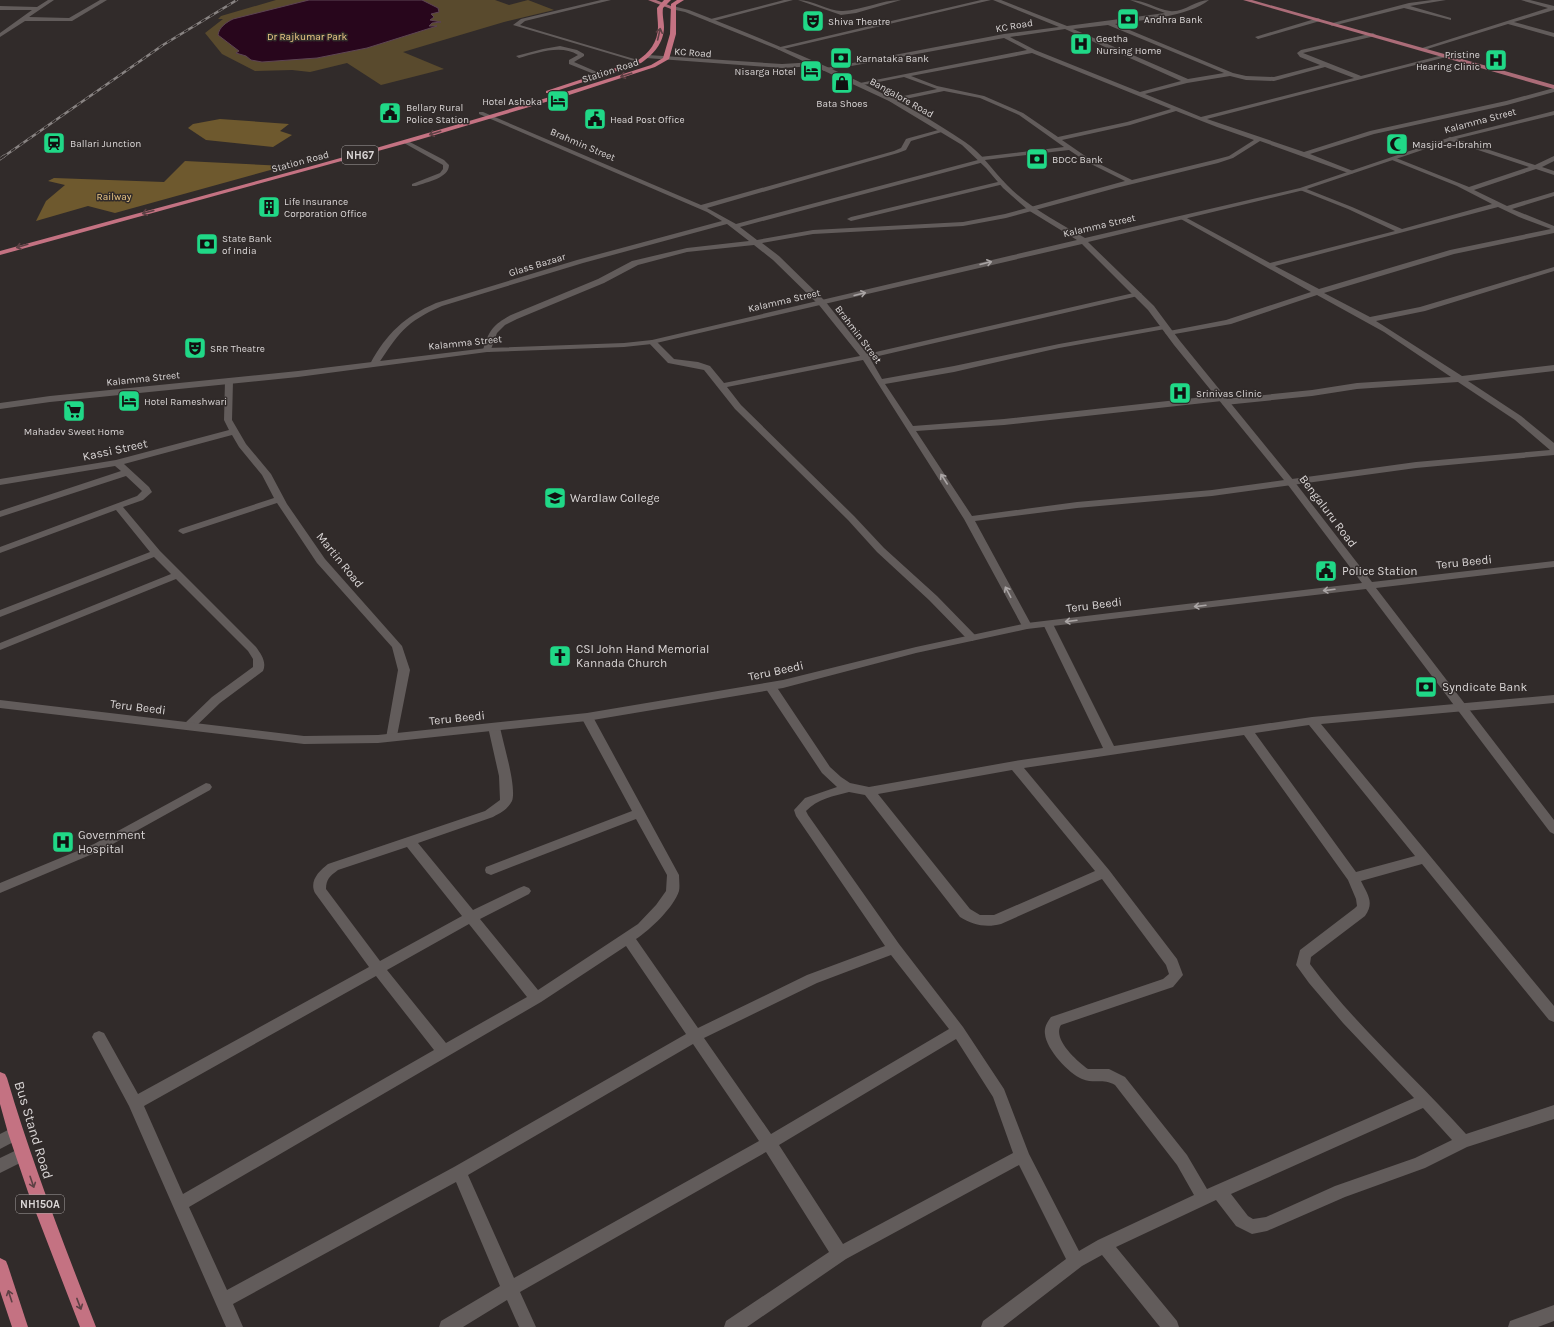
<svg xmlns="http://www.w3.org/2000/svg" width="1554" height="1327" viewBox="0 0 1554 1327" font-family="Karla,sans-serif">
<rect width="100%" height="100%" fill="#312b2a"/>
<path fill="#594a2d" d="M276,0H495L509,5L528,0L554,10L504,22L403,52L444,69L381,85L347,63L310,72L292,70L255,71L222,54L205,33L223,19H218L221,16Z"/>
<g fill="#6e592e">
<path d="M220,119L289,124L280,131L292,135L273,147L206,140L188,128L193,124Z"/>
<path d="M185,161L285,166L115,213L88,206L36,221L46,201L65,185L48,181L54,178L164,182Z"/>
</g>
<path fill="#28061c" stroke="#5d4454" d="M309,0H422L438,8L439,12L431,14L434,17L430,20L441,22L432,23L429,26H437L367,48L317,58L262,62L251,60L246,56L236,53L239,51L218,35C219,27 227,22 233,19Z"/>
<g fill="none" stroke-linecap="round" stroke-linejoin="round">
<g fill="#625c5b" fill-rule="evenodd">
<path d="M48,0H54L29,17L69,18L100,0H107L72,21H25L0,37V33L32,10H0V6L37,7Z"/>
<path d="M601,0H611L525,21L520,25L641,61V63L513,25L521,19Z"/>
<path d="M784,0H793L710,22L707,20Z"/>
<path d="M798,0C814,0 829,12 843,11C863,10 881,0 901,0L856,13L841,15Z"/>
<path d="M981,0H991L779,50L776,48Z"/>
<path d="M993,0H1001L1067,26L1165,13L1130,0C1145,0 1156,9 1170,11C1183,13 1196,0 1209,0C1188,17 1141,20 1115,24L1233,73L1246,76L1274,77L1320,65L1300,57L1297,53L1301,50L1373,33L1376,35L1375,36L1303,53L1361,76L1447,54L1450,56L1207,119L1304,152L1370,131L1506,101L1554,88V92L1507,105L1374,134L1310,154L1353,171V173L1351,174L1260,141L1233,158L1218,163L1116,188L1006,218L963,226L813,234L762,243L779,256L825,301L867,354L1138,292L1142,294L1138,296L870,358L882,379L954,366L1059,344L1165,325L1169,327L1165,329L1059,348L954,372L885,384L913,426L1004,419L1222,395L1225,396V399L1312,390L1357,383L1451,377L1384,332L1317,295L1231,324L1169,335L1165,333L1169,331L1226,320L1311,292L1179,218V216H1183L1270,263L1395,231L1348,209L1300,190V188H1304L1352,207L1402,229L1492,204L1457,186L1392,160V158H1396L1469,187L1529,167L1448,140V138L1450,137L1535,165L1554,156V161L1542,167L1554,171V175L1536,169L1474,190L1507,206L1554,192V196L1512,209L1554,226V233L1454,254L1324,293L1370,317L1420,307L1554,267V271L1425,311L1376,321L1462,376L1554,365V371L1468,381L1521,416L1554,443V455L1416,468L1212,496L1077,508L975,521L1032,626L1027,629L1022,626L964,519L863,360L727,387L741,405L854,516L884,548L937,596L976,636L977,638L972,641L968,640L929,600L877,552L848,520L735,409L704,370L668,363L648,342L652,340H655L674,359L698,362L710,366L724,383L860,356L819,305L773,260L754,245L687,252L638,265L604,283L517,319L505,325L497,333L490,352H487L483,350C489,330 493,325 511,315L598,279L632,261L687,248L749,241L727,224L583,263L442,306C405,322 398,334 377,366H371L370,364C387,333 404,317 436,303L577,260L722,221L707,212L479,114V112H483L701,205L894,151L901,148L906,139L909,138L942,129L945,131L911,141L906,150L898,153L707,208L736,224L978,160V158L980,157L1064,147L1019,115L980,98L944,91L891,102L888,100L889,99L937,89L904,77L858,86L855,84L1027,50L1004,38L824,71L821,69L1004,34L1059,27ZM1108,25L1224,73L1188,79L1073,29ZM1065,29L1181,81L1140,92L1035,50L1010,37ZM1032,53L1171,109L1127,122L1058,137L1023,113L984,96L937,86L911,76ZM1325,67L1354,78L1201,117L1145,94L1187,83L1230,76L1246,80L1274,81ZM1176,111L1217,127L1254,140L1229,156L1214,160L1132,180L1091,160L1062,140L1130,125ZM1069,150L1087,162L1125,181L1005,214L963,222L813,230L757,240L740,227L984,162L985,160ZM1498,207L1519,217L1551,229L1450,250L1319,289L1275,266ZM1458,382L1515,420L1550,450L1416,462L1212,490L1077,502L972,516L916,431L1004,425L1222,401V404L1225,405L1312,396L1357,389Z"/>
<path d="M1432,0H1446L1410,6L1451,18V20L1404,8L1332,26L1329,24L1409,3Z"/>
<path d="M1521,0H1530L1554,6V10L1514,22L1554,33V37L1508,24L1424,50L1419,49L1548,8Z"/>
<path d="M1318,18L1320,19V21L1258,39L1255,37Z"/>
<path d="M560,46L577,50L584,54V56L574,62L604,75L599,76L569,64V60L578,55C561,44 537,53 519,58L516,56L543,49Z"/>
<path d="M648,55L782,64L815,62L818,64L815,66L782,68L646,58V56Z"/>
<path d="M406,140L444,160L449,165C449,178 427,182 416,186H412V184L440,173L443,169V165L404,143V141Z"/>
<path d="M1002,181L1004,182V184L851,221L847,219L851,217Z"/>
<path d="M229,378L233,381L232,420L246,444L271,474L287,504L325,559L402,646L410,670L396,741H388L386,738L398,670L392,647L317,563L277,503L186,533L183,534L178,531L180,529L274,498L262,475L239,447L232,435L124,464L149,487L152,492L143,500L123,507L160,551L256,647C261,654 267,662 263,671L220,703L193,729H185L183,726L185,723L212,697L253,667V659L248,651L176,579L0,650V643L171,574L154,557L0,617V610L150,552L116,510L0,553V547L137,496L142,491L126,476L0,517V511L121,471L115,466L0,485V479L116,460L229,430L224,420L225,381Z"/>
<path d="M1048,621L1053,624L1114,746L1312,717L1554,695V703L1321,724L1554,1006V1022L1549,1020L1422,864L1361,881C1367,894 1375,902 1365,916L1311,957L1310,964C1356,1026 1415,1077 1466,1134L1554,1105V1119L1467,1147L1425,1168L1345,1197L1267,1231L1252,1234L1236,1226L1216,1200L1116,1247L1177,1321L1179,1327H1160L1102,1255L1082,1266L1003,1327H981L983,1321L1066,1259L1019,1165L846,1259L747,1327H724L726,1321L829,1252L766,1152L520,1292L536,1327H519L507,1300L463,1327H439L441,1321L500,1286L456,1182L233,1304L243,1327H226L129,1106L92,1037L94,1033L99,1031L104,1033L138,1094L369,967L315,893C309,881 319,871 328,864L485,811L500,800L499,776L488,727L490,724H498L500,727C503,743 517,787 512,801C508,809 501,813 493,817L418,843L473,910L519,888L524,886L529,888L531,891L529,894L480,919L538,990L638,924L656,905L666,891L667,875L636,819L496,873L491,875L486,873L485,870L486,867L632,811L581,717L583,714H591L593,717L679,875C679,880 680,886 679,891C674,907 650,930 636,939L698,1028L807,975L885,946L796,816L794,810L805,798L837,787L822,773L764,686L766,683H774L830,767L841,777L850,783L869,787L1015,761L1103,748L1043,624ZM1309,725L1415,856L1356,872L1255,733ZM1244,735L1348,880L1356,899L1357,906L1355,908L1300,950L1296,965L1309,983L1343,1023L1414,1098L1207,1189L1187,1155L1125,1077L1109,1069H1088C1077,1061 1052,1039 1061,1025L1173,987L1183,975L1177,959L1109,870L1024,768ZM1012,770L1095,871L994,915H980L970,909L878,794ZM849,792L865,795L960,917C973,925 986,928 1001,924L1102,879L1166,965L1169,974L1163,979L1051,1017C1047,1022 1044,1028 1045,1034C1046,1049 1069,1074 1082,1079C1094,1084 1103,1078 1115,1085L1177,1165L1194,1195L1098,1240L1079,1251L1029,1154L1004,1089L963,1027L899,944L808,815L806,811C817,799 834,796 849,792ZM407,847L462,916L380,961L326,889C326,879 330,876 338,870ZM469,924L527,997L446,1043L387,970ZM626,946L686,1034L454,1167L227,1290L189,1207L541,1002ZM891,955L949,1029L771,1134L704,1038L817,983ZM376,976L434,1050L183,1194L144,1106ZM956,1039L993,1097L1013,1153L843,1244L779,1145ZM693,1044L759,1141L514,1278L468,1175ZM1423,1108L1452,1140L1415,1158L1335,1186L1266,1217L1253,1219L1248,1216L1231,1194Z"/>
<path d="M206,783L210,784L212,787L210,790L102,850L0,893V883L94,844Z"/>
<path d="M1554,1305V1321L1538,1327H1508L1510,1321Z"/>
</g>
<g fill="#625c5b" fill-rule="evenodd">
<path d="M673,6L689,10C782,47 882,85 965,142C982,153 993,171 1007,185C1029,208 1058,222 1085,238L1300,188L1448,138L1554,111V115L1452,140L1304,190L1088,242L1154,306L1180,341L1294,481L1372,582L1554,561V567L1376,588L1554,820V834L1550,832L1366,589L1027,629L916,653L783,688L587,721L378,743L304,744L0,708V700L304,736L378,735L587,713L783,680L916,647L1027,623L1362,583L1288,485L1174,345L1148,310L1082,244L652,344L624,347L487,352L298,377L50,402L0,409V403L50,396L298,371L487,348L624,343L652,340L1077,240L1028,210L1003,188L986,168L962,145L889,101L777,49L685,12L671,9L670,8Z"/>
<path d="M16,1126L21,1128L24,1133L21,1138L0,1149V1134Z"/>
<path d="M23,1147L28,1149L31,1154L28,1159L0,1173V1158Z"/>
</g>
<g fill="#ab6c78" fill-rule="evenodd">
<path d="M648,0H656L676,8L671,9Z"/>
<path d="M1243,0H1252L1554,85V89Z"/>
</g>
<g fill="#c47282" fill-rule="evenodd">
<path d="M664,0H671L663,8C662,15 664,21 664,27C664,43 653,55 641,63L550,93H546V91L637,61C649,53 658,42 658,27C658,21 657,15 657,8Z"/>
<path d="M677,0H684L676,5V34L669,59L655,67L566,96L418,140L0,255V251C218,191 436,135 651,65L663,58L670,34L671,4Z"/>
<path d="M0,1072L5,1074L7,1078C32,1163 64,1245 96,1327H80L28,1192L8,1133L0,1104Z"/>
<path d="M0,1258L6,1261L8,1266L28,1327H12L0,1291Z"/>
</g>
<g stroke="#888382" stroke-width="2.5">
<path id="rail-far1" d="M3,157L163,45L237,0"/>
</g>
<g stroke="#888382" stroke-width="3">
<path id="rail" d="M0,159L4,156"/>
</g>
<use href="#rail-far1" stroke="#312b2a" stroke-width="1.5" stroke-dasharray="5" stroke-linecap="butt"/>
<use href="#rail" stroke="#312b2a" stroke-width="2" stroke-dasharray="6" stroke-linecap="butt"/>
</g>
<defs><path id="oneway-shaft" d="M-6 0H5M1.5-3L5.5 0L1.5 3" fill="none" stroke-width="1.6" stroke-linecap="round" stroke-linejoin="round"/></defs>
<g stroke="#5d4044">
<use href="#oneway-shaft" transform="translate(659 34) rotate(-77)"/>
<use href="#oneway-shaft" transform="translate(626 75) rotate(162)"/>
<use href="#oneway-shaft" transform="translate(435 133) rotate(163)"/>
<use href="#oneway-shaft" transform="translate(148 212) rotate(165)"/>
<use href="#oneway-shaft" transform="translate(22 246) rotate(164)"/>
<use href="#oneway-shaft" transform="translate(32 1182) rotate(71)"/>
<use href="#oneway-shaft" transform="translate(10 1296) rotate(-108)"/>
<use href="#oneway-shaft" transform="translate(79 1304) rotate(69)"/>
</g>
<g stroke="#aaa5a5">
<use href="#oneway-shaft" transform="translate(986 263) rotate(-14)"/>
<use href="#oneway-shaft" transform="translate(860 294) rotate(-14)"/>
<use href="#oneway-shaft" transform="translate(944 479) rotate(-123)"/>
<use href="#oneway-shaft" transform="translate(1329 590) rotate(173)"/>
<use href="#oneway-shaft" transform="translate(1008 592) rotate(-118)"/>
<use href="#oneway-shaft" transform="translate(1200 606) rotate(173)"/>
<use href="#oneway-shaft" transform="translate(1071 621) rotate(173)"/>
</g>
<defs>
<g id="bank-square" transform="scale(1.15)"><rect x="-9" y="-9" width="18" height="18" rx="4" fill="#20d887" stroke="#312b2a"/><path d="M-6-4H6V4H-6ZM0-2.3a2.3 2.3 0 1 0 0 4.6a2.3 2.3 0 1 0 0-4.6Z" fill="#111"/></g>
<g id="theatre-square" transform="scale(1.15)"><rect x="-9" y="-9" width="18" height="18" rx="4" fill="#20d887" stroke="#312b2a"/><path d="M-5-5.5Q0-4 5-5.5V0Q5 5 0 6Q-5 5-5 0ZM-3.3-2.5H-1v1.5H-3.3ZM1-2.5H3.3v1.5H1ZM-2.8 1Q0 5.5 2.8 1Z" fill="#111"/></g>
<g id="hospital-square" transform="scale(1.15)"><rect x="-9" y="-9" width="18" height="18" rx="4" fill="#20d887" stroke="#312b2a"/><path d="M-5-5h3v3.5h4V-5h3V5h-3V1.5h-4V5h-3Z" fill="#111"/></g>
<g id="hotel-square" transform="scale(1.15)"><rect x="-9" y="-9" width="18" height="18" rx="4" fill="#20d887" stroke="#312b2a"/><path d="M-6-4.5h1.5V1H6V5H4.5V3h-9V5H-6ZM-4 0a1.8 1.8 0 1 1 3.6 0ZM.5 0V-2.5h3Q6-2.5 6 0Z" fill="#111"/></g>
<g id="shop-square" transform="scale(1.15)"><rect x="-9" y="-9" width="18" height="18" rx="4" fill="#20d887" stroke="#312b2a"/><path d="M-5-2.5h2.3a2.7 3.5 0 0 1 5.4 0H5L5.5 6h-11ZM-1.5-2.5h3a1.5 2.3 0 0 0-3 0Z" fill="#111"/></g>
<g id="civic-square" transform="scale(1.15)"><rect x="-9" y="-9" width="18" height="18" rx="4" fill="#20d887" stroke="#312b2a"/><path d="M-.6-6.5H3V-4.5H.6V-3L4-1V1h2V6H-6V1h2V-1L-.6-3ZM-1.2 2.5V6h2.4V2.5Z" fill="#111"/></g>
<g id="station-square" transform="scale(1.15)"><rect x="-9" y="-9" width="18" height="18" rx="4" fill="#20d887" stroke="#312b2a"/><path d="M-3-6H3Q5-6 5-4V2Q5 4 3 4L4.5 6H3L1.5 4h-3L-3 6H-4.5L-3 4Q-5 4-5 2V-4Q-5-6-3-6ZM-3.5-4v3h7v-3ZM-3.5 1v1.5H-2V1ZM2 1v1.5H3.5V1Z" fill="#111"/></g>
<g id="mosque-square" transform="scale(1.15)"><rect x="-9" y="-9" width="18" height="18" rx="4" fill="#20d887" stroke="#312b2a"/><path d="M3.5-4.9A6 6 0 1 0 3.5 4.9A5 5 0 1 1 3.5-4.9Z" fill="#111"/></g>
<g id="building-square" transform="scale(1.15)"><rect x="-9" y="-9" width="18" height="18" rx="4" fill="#20d887" stroke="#312b2a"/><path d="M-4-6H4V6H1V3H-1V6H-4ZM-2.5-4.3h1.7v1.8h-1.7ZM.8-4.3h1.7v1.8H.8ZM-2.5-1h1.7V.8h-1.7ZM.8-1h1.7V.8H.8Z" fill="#111"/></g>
<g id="supermarket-square" transform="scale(1.15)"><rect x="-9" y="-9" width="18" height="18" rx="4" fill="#20d887" stroke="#312b2a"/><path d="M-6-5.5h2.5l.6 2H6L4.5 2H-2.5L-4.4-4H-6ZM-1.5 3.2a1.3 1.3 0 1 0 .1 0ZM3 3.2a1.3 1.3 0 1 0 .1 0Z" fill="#111"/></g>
<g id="university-square" transform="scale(1.15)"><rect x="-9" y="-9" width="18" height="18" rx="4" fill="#20d887" stroke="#312b2a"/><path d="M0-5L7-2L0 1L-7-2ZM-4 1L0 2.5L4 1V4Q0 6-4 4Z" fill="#111"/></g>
<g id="church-square" transform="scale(1.15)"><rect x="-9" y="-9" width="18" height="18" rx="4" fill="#20d887" stroke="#312b2a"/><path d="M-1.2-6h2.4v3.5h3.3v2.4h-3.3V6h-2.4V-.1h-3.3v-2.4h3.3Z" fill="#111"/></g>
</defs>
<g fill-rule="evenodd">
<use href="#bank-square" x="1128" y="19"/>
<use href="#theatre-square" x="813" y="21"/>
<use href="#hospital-square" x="1081" y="44"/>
<use href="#bank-square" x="841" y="58"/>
<use href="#hospital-square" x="1496" y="60"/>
<use href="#hotel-square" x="811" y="71"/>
<use href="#shop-square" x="842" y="83"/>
<use href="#hotel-square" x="558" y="101"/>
<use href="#civic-square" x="390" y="113"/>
<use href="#civic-square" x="595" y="119"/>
<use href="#station-square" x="54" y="143"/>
<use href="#mosque-square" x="1397" y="144"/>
<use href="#bank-square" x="1037" y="159"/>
<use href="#building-square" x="269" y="207"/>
<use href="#bank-square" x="207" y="244"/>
<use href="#theatre-square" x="195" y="348"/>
<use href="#hospital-square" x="1180" y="393"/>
<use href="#hotel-square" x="129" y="401"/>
<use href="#supermarket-square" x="74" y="411"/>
<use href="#university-square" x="555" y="498"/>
<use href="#civic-square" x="1326" y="571"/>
<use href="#church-square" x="560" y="656"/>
<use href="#bank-square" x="1426" y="687"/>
<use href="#hospital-square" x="63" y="842"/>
</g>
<g text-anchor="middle" stroke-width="3" stroke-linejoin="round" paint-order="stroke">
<g font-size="10" fill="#dad6d6" stroke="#312b2a" text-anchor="start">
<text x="1144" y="23">Andhra Bank</text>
<text x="828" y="25">Shiva Theatre</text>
<text x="1096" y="42">Geetha<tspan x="1096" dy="12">Nursing Home</tspan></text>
<text x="1480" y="58" text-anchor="end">Pristine<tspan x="1480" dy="12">Hearing Clinic</tspan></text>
<text x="856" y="62">Karnataka Bank</text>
<text x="796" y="75" text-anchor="end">Nisarga Hotel</text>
<text x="542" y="105" text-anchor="end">Hotel Ashoka</text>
<text x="842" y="107" text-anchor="middle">Bata Shoes</text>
<text x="406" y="111">Bellary Rural<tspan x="406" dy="12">Police Station</tspan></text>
<text x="610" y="123">Head Post Office</text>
<text x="70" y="147">Ballari Junction</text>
<text x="1412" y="148">Masjid-e-Ibrahim</text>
<text x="1052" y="163">BDCC Bank</text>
<text x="284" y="205">Life Insurance<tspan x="284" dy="12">Corporation Office</tspan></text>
<text x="222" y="242">State Bank<tspan x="222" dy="12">of India</tspan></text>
<text x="210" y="352">SRR Theatre</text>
<text x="1196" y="397">Srinivas Clinic</text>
<text x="144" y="405">Hotel Rameshwari</text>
<text x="74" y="435" text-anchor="middle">Mahadev Sweet Home</text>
</g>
<g font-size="10" fill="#dad6d6" stroke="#312b2a">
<text transform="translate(1014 25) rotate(-10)" y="4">KC Road</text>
<text transform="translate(693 52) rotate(4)" y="4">KC Road</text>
<text transform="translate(610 70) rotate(-18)" y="4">Station Road</text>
<text transform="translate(902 97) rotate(29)" y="4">Bangalore Road</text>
<text transform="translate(1480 120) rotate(-15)" y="4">Kalamma Street</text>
<text transform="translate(583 144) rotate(23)" y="4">Brahmin Street</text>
<text transform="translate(300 161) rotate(-15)" y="4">Station Road</text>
<text transform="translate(1099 225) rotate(-13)" y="4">Kalamma Street</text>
<text transform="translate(537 264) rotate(-17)" y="4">Glass Bazaar</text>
<text transform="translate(784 300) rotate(-13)" y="4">Kalamma Street</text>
<text transform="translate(859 334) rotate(53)" y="4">Brahmin Street</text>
<text transform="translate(465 342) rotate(-6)" y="4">Kalamma Street</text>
<text transform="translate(143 378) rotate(-6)" y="4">Kalamma Street</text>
</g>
<g font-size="10" fill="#f0cb87" stroke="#312b2a">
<text x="307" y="40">Dr Rajkumar Park</text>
<text x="114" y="200">Railway</text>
</g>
<g fill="#312b2a" stroke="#a7a3a2" stroke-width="1">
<rect x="342" y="146" width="36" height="18" rx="3"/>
<rect x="16" y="1195" width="48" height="18" rx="3"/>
</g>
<g font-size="11" font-weight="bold" fill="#dad6d6">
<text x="360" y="159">NH67</text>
<text x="40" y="1208">NH150A</text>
</g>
<g font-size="12" fill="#dad6d6" stroke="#312b2a">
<text transform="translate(115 450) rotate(-12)" y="4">Kassi Street</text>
<text transform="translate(1328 511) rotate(53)" y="4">Bengaluru Road</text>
<text transform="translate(340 560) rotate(51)" y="4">Martin Road</text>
<text transform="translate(1464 562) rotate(-6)" y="4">Teru Beedi</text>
<text transform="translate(1094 605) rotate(-7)" y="4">Teru Beedi</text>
<text transform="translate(776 671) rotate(-12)" y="4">Teru Beedi</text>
<text transform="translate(138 707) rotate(7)" y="4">Teru Beedi</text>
<text transform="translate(457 718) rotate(-6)" y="4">Teru Beedi</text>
</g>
<g font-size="12" fill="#dad6d6" stroke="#312b2a" text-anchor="start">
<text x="570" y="502">Wardlaw College</text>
<text x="1342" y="575">Police Station</text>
<text x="576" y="653">CSI John Hand Memorial<tspan x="576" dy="14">Kannada Church</tspan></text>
<text x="1442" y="691">Syndicate Bank</text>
<text x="78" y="839">Government<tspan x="78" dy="14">Hospital</tspan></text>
</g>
<g font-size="14" fill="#dad6d6" stroke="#312b2a">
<text transform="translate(34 1130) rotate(73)" y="5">Bus Stand Road</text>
</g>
</g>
</svg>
